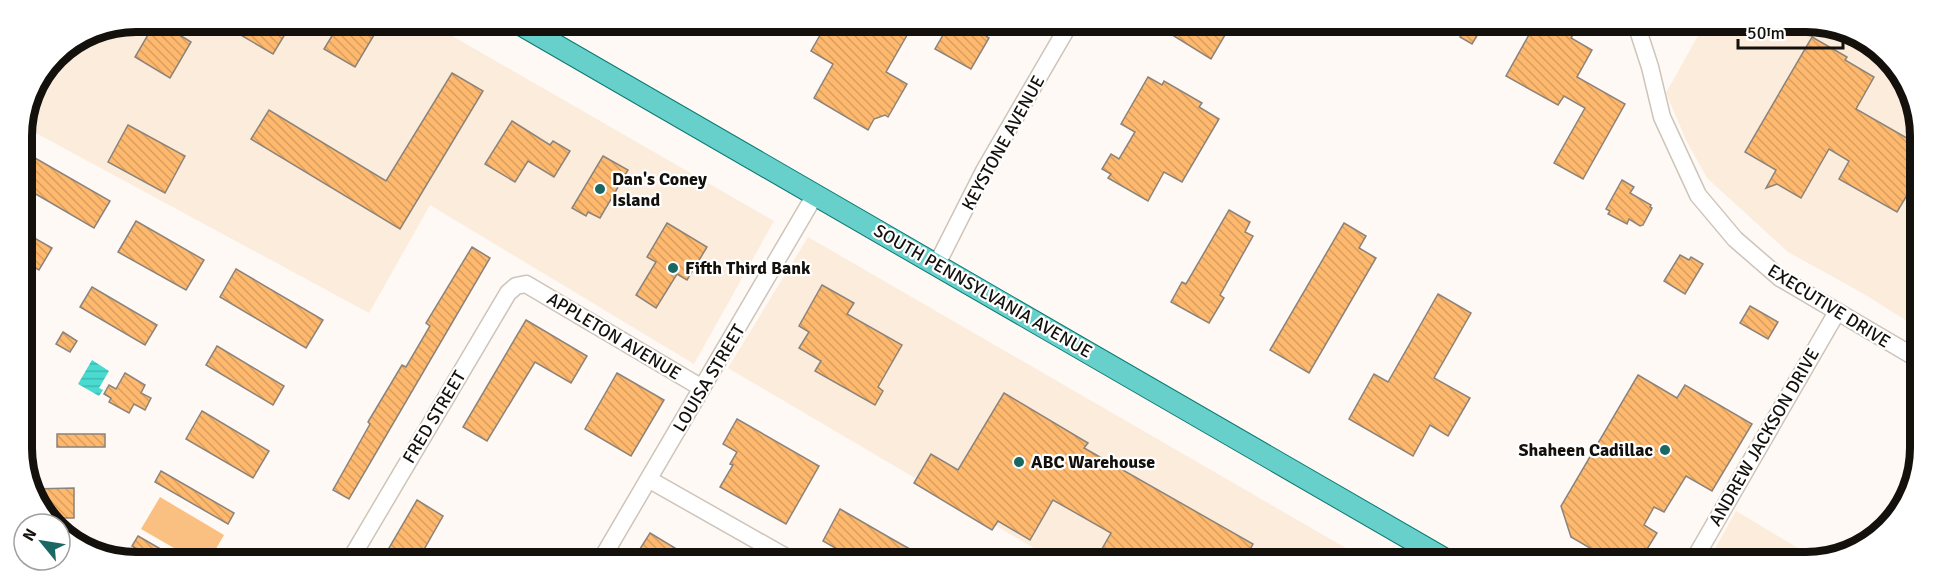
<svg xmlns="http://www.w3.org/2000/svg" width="1942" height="584" viewBox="0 0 1942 584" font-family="Signika,sans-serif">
<defs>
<pattern id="water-rules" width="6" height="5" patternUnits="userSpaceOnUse" patternTransform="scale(1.5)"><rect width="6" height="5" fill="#49dad0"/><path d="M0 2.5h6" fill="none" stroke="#3fbab1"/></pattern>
<pattern id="building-back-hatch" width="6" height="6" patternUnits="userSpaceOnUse" patternTransform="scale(1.5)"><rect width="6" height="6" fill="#feb96e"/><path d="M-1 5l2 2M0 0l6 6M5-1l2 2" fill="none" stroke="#d99e5e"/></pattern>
</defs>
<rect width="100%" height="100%" fill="#fef9f5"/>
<g fill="#fcecdc">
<path d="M136,21L428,22L774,221L694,364L430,205L369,313L23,126L55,54L92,30Z"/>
<path d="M1704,25H1836L1892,60L1919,114L1918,328L1864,294L1788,252L1707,178L1686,140L1666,93Z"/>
<path d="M808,237L1370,562L1056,561L728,368Z"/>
<path d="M1736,511L1810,555L1820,560L1813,563H1707Z"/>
</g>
<path fill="#fac082" d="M160,497L224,535L210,559H193L141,529Z"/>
<path fill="url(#water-rules)" d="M92,360L109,371L99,388L103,390L99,396L78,384Z"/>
<g fill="url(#building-back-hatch)" stroke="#8c837a" stroke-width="1.5">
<path d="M156,21H186L178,34L191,42L170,78L135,57Z"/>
<path d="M247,21H293L273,54L239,34Z"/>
<path d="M341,21H352L374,35L355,67L324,49Z"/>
<path d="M827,23H914L886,72L907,84L888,117L885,115L874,119L868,130L814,98L833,64L811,51Z"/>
<path d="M950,23H993L986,36L989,38L971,69L935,49Z"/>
<path d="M1153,23H1232L1211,59Z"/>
<path d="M1468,24H1484L1472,44L1460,37Z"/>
<path d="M1535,24H1544L1559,33L1564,24H1569L1577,28L1571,38L1592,50L1577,77L1625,104L1583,179L1554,163L1585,108L1564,96L1558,105L1506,76Z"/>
<path d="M1812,37L1847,57L1845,60L1874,77L1856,109L1919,145V175L1897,212L1839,179L1849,161L1829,149L1801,198L1777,184L1766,188L1776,170L1745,152Z"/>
<path d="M452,73L483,91L400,229L251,139L269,110L386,181Z"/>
<path d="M1148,77L1162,85L1164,81L1202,103L1199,107L1219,119L1182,182L1164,172L1148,201L1108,178L1111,174L1102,169L1111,154L1119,159L1135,132L1121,124Z"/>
<path d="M512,121L550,145L553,141L570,151L554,177L528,161L515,182L485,164Z"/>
<path d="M128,125L185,156L165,193L108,162Z"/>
<path d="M21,150L110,201L94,228L22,186Z"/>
<path d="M603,156L628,170L600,218L588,212L586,216L572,208Z"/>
<path d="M1622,180L1634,187L1630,193L1651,205L1650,207L1652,208L1643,225L1640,226L1629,219L1627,224L1608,214L1610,211L1606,209Z"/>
<path d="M1229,210L1250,222L1245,232L1253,236L1220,295L1224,298L1209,323L1171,302L1182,282L1186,284Z"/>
<path d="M136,221L204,260L186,290L118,252Z"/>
<path d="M667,223L707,247L687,280L677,274L656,308L636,295L656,262L647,257Z"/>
<path d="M1344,223L1366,236L1359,248L1376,258L1309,373L1270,350Z"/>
<path d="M22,231L52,248L39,270L22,260Z"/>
<path d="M472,247L490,258L349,499L333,490L370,424L368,422L402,365L406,367L430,326L426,323Z"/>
<path d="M1680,255L1689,260L1691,257L1703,264L1685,294L1664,281Z"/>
<path d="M236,269L323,320L306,348L220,297Z"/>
<path d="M822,285L854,303L847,314L902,345L878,387L883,391L875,405L815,371L821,361L799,348L809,332L799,326Z"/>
<path d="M92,287L157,325L145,345L80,307Z"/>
<path d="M1438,294L1471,313L1434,378L1470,398L1448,436L1430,425L1413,456L1349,419L1374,374L1388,382Z"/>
<path d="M1750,306L1778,322L1768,339L1740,323Z"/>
<path d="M526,320L587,356L571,383L535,362L487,441L463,427Z"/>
<path d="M63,332L77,341L70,352L56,344Z"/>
<path d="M217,346L284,386L273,405L206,365Z"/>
<path d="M125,373L145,385L141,393L151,398L145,410L134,404L129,413L109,402L111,398L104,394L109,385L116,389Z"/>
<path d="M617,373L664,400L631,456L585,429Z"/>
<path d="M1638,375L1677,398L1685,385L1752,424L1712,491L1686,476L1664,512L1654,507L1644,525L1657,533L1639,562H1614L1571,537L1561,506Z"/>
<path d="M1004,393L1088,443L1084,448L1253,544L1243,562L1095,561L1111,533L1053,500L1030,540L998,521L992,530L914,483L931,454L958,470Z"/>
<path d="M202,411L269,451L253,478L186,439Z"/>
<path d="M737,419L819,466L786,524L720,487L733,465L730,464L737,452L723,444Z"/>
<rect x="57" y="434" width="48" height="13"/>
<path d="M161,471L234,513L228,524L155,482Z"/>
<path d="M74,488V518H47L32,489Z"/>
<path d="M417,500L443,516L418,560H382Z"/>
<path d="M840,509L892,539L931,561H858L823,541Z"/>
<path d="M650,533L675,548L668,560H633Z"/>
<path d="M138,536L178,559H155L132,546Z"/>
</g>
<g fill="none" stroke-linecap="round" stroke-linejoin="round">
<g stroke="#cec4ba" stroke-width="19">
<g id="minor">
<path d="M1636,24L1650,67L1662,117L1698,195L1735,239L1780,278L1918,359"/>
<path d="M937,264L984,171L1070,23"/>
<path d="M650,480L793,561"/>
<path d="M350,560L508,293L516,286L526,284L702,388"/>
<path d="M601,560L815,195"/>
<path d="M1692,563L1837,312"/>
</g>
</g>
<g stroke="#097972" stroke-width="23">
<path id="major" d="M516,22L1450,562"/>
</g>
<use href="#minor" stroke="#fff" stroke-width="16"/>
<use href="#major" stroke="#68d0cb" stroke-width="21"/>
</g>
<g fill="#1b6762" stroke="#fff" stroke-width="2">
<circle cx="600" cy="189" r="6"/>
<circle cx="673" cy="268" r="6"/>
<circle cx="1665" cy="450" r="6"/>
<circle cx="1019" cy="462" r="6"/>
</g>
<g text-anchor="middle" stroke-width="4.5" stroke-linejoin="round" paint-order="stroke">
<g font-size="18" fill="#14110d" stroke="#fff">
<text transform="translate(1003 143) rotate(-61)" y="6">KEYSTONE AVENUE</text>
<text transform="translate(983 291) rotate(30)" y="6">SOUTH PENNSYLVANIA AVENUE</text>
<text transform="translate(1829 306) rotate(32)" y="6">EXECUTIVE DRIVE</text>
<text transform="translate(614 336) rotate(31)" y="6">APPLETON AVENUE</text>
<text transform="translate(709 378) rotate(-59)" y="6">LOUISA STREET</text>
<text transform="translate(434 417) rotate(-59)" y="6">FRED STREET</text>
<text transform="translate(1764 437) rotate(-60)" y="6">ANDREW JACKSON DRIVE</text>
</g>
<g font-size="18" font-weight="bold" fill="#14110d" stroke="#fff" text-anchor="start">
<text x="612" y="185">Dan's Coney<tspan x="612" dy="21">Island</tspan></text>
<text x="685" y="274">Fifth Third Bank</text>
<text x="1653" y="456" text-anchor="end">Shaheen Cadillac</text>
<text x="1031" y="468">ABC Warehouse</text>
</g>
</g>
<path d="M0 0H1942V584H0ZM136 32H1806A104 104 0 0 1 1910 136V448A104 104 0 0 1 1806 552H136A104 104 0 0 1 32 448V136A104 104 0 0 1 136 32Z" fill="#fff" fill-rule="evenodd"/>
<path fill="none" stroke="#14110d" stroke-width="8" d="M136 32H1806A104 104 0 0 1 1910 136V448A104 104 0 0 1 1806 552H136A104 104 0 0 1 32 448V136A104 104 0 0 1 136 32Z"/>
<g transform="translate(42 542) rotate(300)"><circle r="28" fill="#ffffff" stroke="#a1a09e" stroke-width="1.5"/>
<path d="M0-4.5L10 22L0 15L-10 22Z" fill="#1b6762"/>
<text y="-9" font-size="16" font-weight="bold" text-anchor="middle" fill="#14110d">N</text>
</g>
<path d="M1738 39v9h105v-9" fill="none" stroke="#14110d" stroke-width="3"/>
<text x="1747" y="39" font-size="18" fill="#14110d" stroke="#ffffff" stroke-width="4.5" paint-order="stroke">50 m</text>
</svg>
